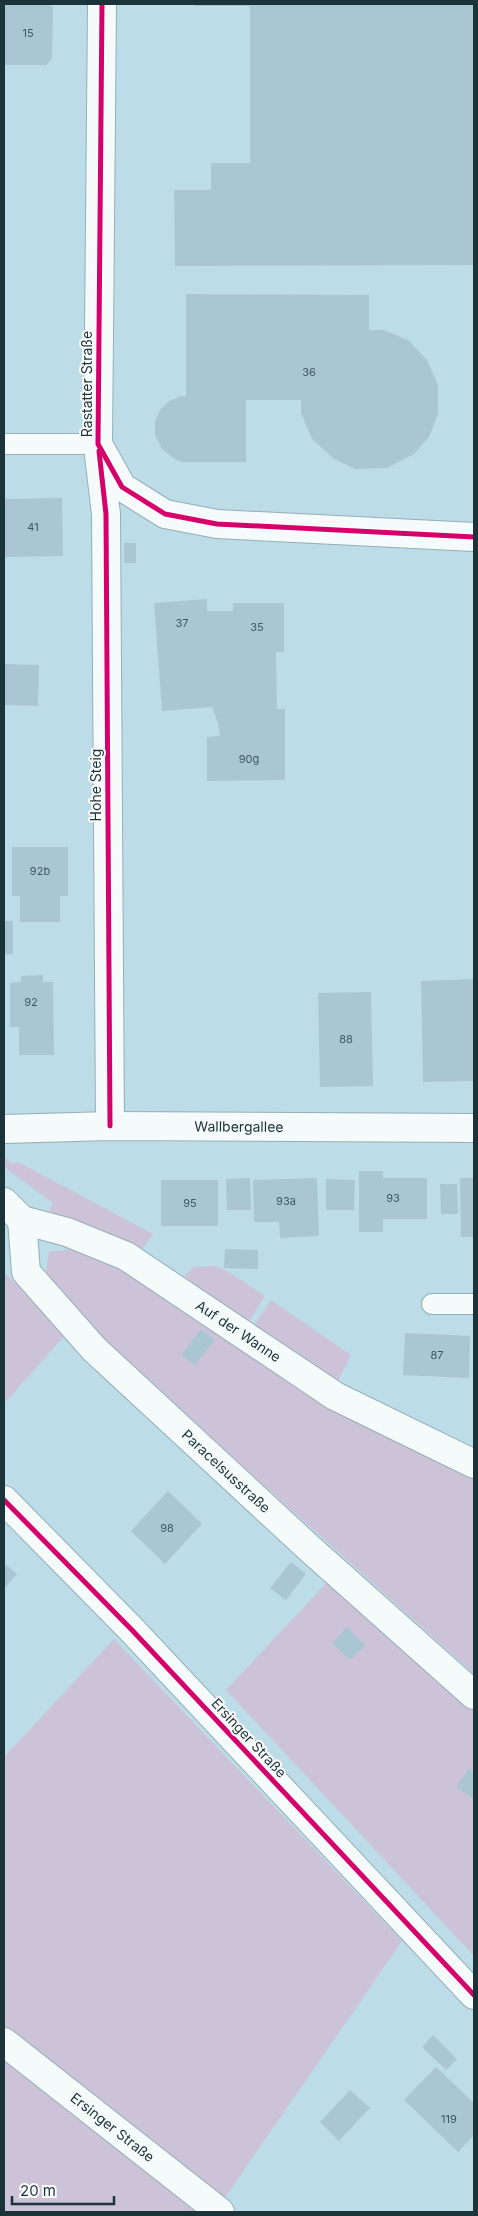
<svg xmlns="http://www.w3.org/2000/svg" width="478" height="2216" viewBox="0 0 478 2216" font-family="Inter,sans-serif">
<rect width="100%" height="100%" fill="#bcdde7"/>
<g fill="#cdc3d9">
<path d="M4,1157L12,1164L18,1162L153,1234L141,1251L74,1224L49,1210L53,1203L4,1167Z"/>
<path d="M81,1248L120,1259L474,1473V1674L81,1321L46,1273L49,1252Z"/>
<path d="M216,1266L232,1274L265,1296L248,1323L184,1276L194,1267Z"/>
<path d="M4,1272L65,1335L4,1404Z"/>
<path d="M271,1300L351,1355L335,1387L253,1327Z"/>
<path d="M331,1578L474,1704V1956L226,1690Z"/>
<path d="M114,1639L402,1941L222,2202L4,2026V1757Z"/>
<path d="M4,2053L206,2212H4Z"/>
</g>
<g fill="#aac6d3">
<path d="M4,4H49L53,7L52,59L46,65H4Z"/>
<path d="M194,4L474,5V265L175,266L174,190H211V163H250V6H194Z"/>
<path d="M186,294L369,295V330H384L408,340L427,360L438,385V414L429,437L414,454L387,468L355,469L334,459L312,439L301,413V400H246V462H181L172,457L162,449L155,435V421L160,410L169,401L181,396H186Z"/>
<path d="M62,498L63,556L4,557V499Z"/>
<rect x="124" y="543" width="12" height="20"/>
<path d="M207,599V611H233V603H284V652H276L277,709H285V780L207,781V737L220,736L218,723L212,707L162,711L154,603Z"/>
<path d="M4,664L39,665L38,706L4,705Z"/>
<path d="M12,847H68V896H60V922H20V896H12Z"/>
<rect x="4" y="921" width="9" height="33"/>
<path d="M43,975V982H53L54,1055H19V1027H10V983L21,982V976Z"/>
<path d="M474,979V1081L423,1082L421,981Z"/>
<path d="M371,992L373,1086L320,1087L318,993Z"/>
<path d="M359,1171H383V1178H427V1219H383V1232H359Z"/>
<path d="M250,1178L251,1210H227L226,1179Z"/>
<path d="M317,1178L319,1236L280,1238L279,1222H254L253,1180Z"/>
<path d="M460,1178H474V1237H461Z"/>
<path d="M326,1179L355,1180L354,1210H326Z"/>
<rect x="161" y="1180" width="57" height="46"/>
<path d="M440,1184H457L458,1214H441Z"/>
<path d="M225,1249L258,1250V1269L224,1268Z"/>
<path d="M201,1329L215,1340L195,1365L181,1355Z"/>
<path d="M405,1333L470,1336L469,1378L403,1375Z"/>
<path d="M168,1491L202,1524L165,1564L131,1531Z"/>
<path d="M291,1562L306,1574L286,1600L270,1588Z"/>
<path d="M4,1563L17,1574L5,1588L4,1587Z"/>
<path d="M347,1627L365,1645L350,1660L332,1643Z"/>
<path d="M469,1768L474,1772V1799L456,1787Z"/>
<path d="M433,2035L457,2059L446,2070L422,2047Z"/>
<path d="M436,2067L474,2103V2135L458,2152L404,2100Z"/>
<path d="M350,2090L370,2108L339,2141L320,2122Z"/>
</g>
<g fill="none" stroke-linecap="round" stroke-linejoin="round">
<g stroke="#94afb7" stroke-width="22">
<g id="service">
<path d="M4,444H98"/>
<path d="M432,1304H474"/>
</g>
</g>
<g stroke="#94afb7" stroke-width="30">
<g id="minor">
<path d="M102,4L98,444L122,487L165,514L217,524L474,537"/>
<path d="M99,455L106,514L110,1126"/>
<path id="s1" d="M4,1129L110,1126L474,1128"/>
<path id="s2" d="M4,1202L22,1220L67,1232L126,1256L335,1396L474,1464"/>
<path id="s3" d="M22,1220L26,1272L94,1349L309,1548L474,1695"/>
<path d="M4,1500L131,1629L474,1995"/>
<path id="s4" d="M4,2042L220,2212"/>
</g>
</g>
<use href="#service" stroke="#f5fafb" stroke-width="20"/>
<use href="#minor" stroke="#f5fafb" stroke-width="28"/>
<g stroke="#fcfcfc" stroke-width="8">
<g id="cycleway">
<path d="M102,4L98,444L122,487L165,514L217,524L474,537"/>
<path d="M99,451L106,514L110,1126"/>
<path d="M4,1500L131,1629L474,1995"/>
</g>
</g>
<use href="#cycleway" stroke="#d6006c" stroke-width="5"/>
</g>
<g text-anchor="middle" stroke-width="4" stroke-linejoin="round" paint-order="stroke">
<g font-size="11" fill="#3f5860">
<text x="28" y="37">15</text>
<text x="309" y="376">36</text>
<text x="33" y="531">41</text>
<text x="182" y="627">37</text>
<text x="257" y="631">35</text>
<text x="249" y="763">90g</text>
<text x="40" y="875">92b</text>
<text x="31" y="1006">92</text>
<text x="346" y="1043">88</text>
<text x="393" y="1202">93</text>
<text x="286" y="1205">93a</text>
<text x="190" y="1207">95</text>
<text x="437" y="1359">87</text>
<text x="167" y="1532">98</text>
<text x="449" y="2123">119</text>
</g>
<g font-size="14" fill="#1b343a" stroke="#fcfcfc">
<text transform="translate(87 384) rotate(-90)" y="5">Rastatter Straße</text>
<text transform="translate(96 785) rotate(-90)" y="5">Hohe Steig</text>
<text dy="5" stroke="none"><textPath href="#s1" startOffset="235">Wallbergallee</textPath></text>
<text dy="5" stroke="none"><textPath href="#s2" startOffset="271">Auf der Wanne</textPath></text>
<text dy="5" stroke="none"><textPath href="#s3" startOffset="335">Paracelsusstraße</textPath></text>
<text transform="translate(249 1738) rotate(47)" y="5">Ersinger Straße</text>
<text dy="5" stroke="none"><textPath href="#s4" startOffset="138">Ersinger Straße</textPath></text>
</g>
</g>
<rect width="478" height="2216" fill="none" stroke="#1b343a" stroke-width="10"/>
<path d="M12 2196v8h102v-8" fill="none" stroke="#1b343a" stroke-width="2.5"/>
<text x="20" y="2196" font-size="15" fill="#1b343a" stroke="#fcfcfc" stroke-width="4" paint-order="stroke">20 m</text>
</svg>
